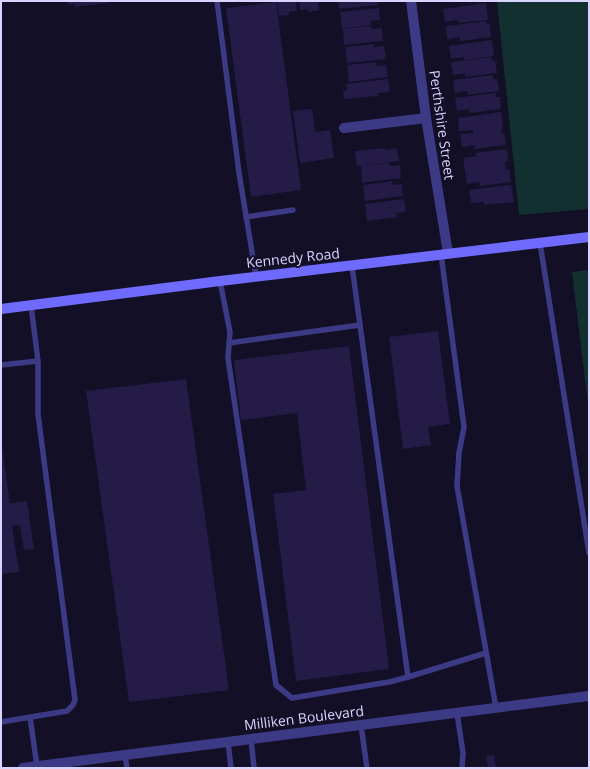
<svg xmlns="http://www.w3.org/2000/svg" width="590" height="769" viewBox="0 0 590 769" font-family="'Open Sans',sans-serif">
<rect width="100%" height="100%" fill="#130f26"/>
<g fill="#12302f">
<path d="M497,1H589V209L519,215Z"/>
<path d="M589,270V412L572,272Z"/>
</g>
<g fill="#241b47">
<path d="M67,1H107V3L75,7L74,4L68,5Z"/>
<path d="M277,1H296L297,11L289,12V15L279,16Z"/>
<path d="M299,1H318L319,10L309,12L308,9L300,10Z"/>
<path d="M338,1H378V5L339,9Z"/>
<path d="M276,2L301,190L251,197L226,8Z"/>
<path d="M486,3L488,20L458,23V20L445,22L443,9Z"/>
<path d="M379,8L380,20L371,21V25L342,29L340,12Z"/>
<path d="M486,21L487,24H490L491,37L460,41V37L447,39L446,26Z"/>
<path d="M371,26L372,29L382,28L383,41L344,45L343,29Z"/>
<path d="M492,40L494,56L464,60L463,57L451,59L449,46Z"/>
<path d="M374,44V47L384,46L386,59L347,63L345,47Z"/>
<path d="M491,57L492,61L495,60L497,73L465,77V73L453,75L451,62Z"/>
<path d="M376,62L377,66L386,65L388,77L349,82L347,65Z"/>
<path d="M493,75L494,79H497L499,91L468,95L467,91L455,93L453,80Z"/>
<path d="M388,79L390,92L378,93V96L344,99L343,91H347L346,84Z"/>
<path d="M496,93V97H500L501,109L470,113L469,109L457,111L455,98Z"/>
<path d="M312,109L315,132L330,130L334,158L300,163L293,111Z"/>
<path d="M501,112L503,129H501V134L504,133L506,145L475,149L474,145L462,147L460,134L473,133V130L459,131L458,118Z"/>
<path d="M385,148V150L397,148L399,161L362,166L389,163L390,166L400,165L401,178L362,183L361,166H357L355,151Z"/>
<path d="M507,149L508,161L505,162L506,170L509,169L511,182L480,186L479,182L467,184L463,158L476,156L475,153Z"/>
<path d="M392,181V185L402,184L403,196L365,201L363,185Z"/>
<path d="M511,185L514,202L484,205V202L471,203L469,190Z"/>
<path d="M404,199L406,212L396,213L397,217L367,221L365,204Z"/>
<path d="M438,331L450,424L428,427L431,445L403,449L389,337Z"/>
<path d="M349,346L389,669L296,681L273,494L306,490L297,413L241,420L234,360Z"/>
<path d="M186,379L229,690L129,702L86,391Z"/>
<path d="M2,448L10,503L27,501L34,549L24,550L20,525L12,526L19,572L1,574Z"/>
<path d="M494,755L496,768H488L486,756Z"/>
</g>
<g fill="none" stroke-linecap="round" stroke-linejoin="round">
<g stroke="#3d3a85" stroke-width="5.5">
<path d="M217,1L239,173L256,276"/>
<path d="M246,217L293,210"/>
<path d="M540,243L589,553"/>
<path d="M441,254L464,427L459,453L457,486L496,708"/>
<path d="M220,281L230,332L228,358L276,685L292,698L389,682L408,677L352,266"/>
<path d="M229,343L360,325"/>
<path d="M1,365L38,361L31,305"/>
<path d="M408,677L486,653"/>
<path d="M457,713L463,753L462,768"/>
<path d="M30,717L37,766"/>
<path d="M1,722L67,711L73,705L75,700L38,414V361"/>
<path d="M361,725L367,768"/>
<path d="M251,739L254,768"/>
<path d="M228,742L231,768"/>
<path d="M125,755L127,768"/>
</g>
<g stroke="#3d3a85" stroke-width="10">
<path d="M411,1L426,118L448,253"/>
<path d="M344,128L426,118"/>
<path d="M23,768L589,696"/>
</g>
<path stroke="#6f6bff" stroke-width="10" d="M1,309L220,281L589,237"/>
</g>
<g text-anchor="middle" stroke-width="4" stroke-linejoin="round" paint-order="stroke">
<g font-size="14" fill="#d9d4ff" stroke="#130f26">
<text transform="translate(442 125) rotate(82)" y="5">Perthshire Street</text>
<text transform="translate(293 258) rotate(-6)" y="5">Kennedy Road</text>
<text transform="translate(304 718) rotate(-7)" y="5">Milliken Boulevard</text>
</g>
</g>
<rect width="590" height="769" fill="none" stroke="#d9d4ff" stroke-width="4"/>
</svg>
